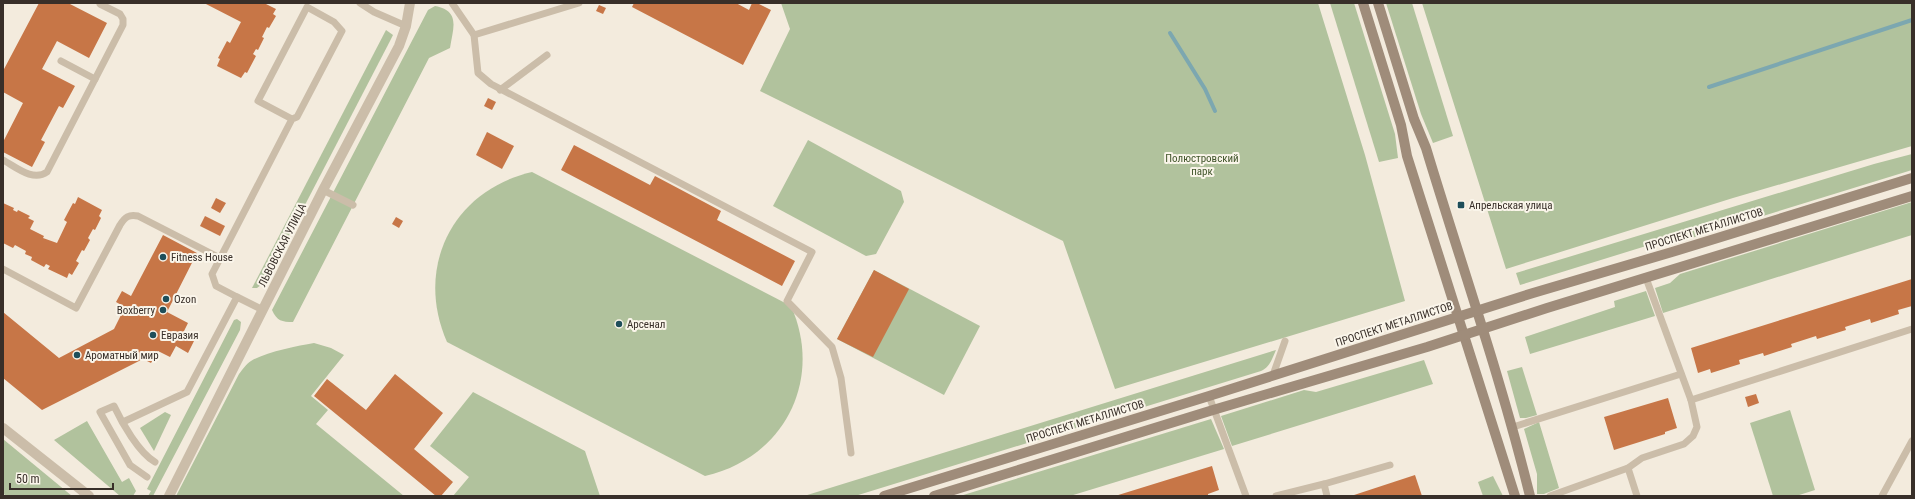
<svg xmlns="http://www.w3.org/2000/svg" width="1915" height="499" viewBox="0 0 1915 499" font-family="'Roboto Condensed',sans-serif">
<rect width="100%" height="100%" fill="#f3ebdd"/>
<g fill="#b1c29d">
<path d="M781,3H1318L1365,155L1405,301L1115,389L1063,241L760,91L790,29Z"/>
<path d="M1330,3H1354L1395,134L1398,158L1379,162Z"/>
<path d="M1386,3H1412L1453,136L1433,143L1421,114Z"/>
<path d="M1422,3H1912V146L1733,198L1506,269Z"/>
<path d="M435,6C461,11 453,28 450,48L429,58L293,322C282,322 277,321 272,310L428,10Z"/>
<path d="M386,30L393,35L390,41L265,282L257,288H252Z"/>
<path d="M808,140L901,191L904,202L876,254L866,256L773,206Z"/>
<path d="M1912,154V170L1669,245L1659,242L1520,285L1516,273L1874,164Z"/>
<path d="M532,172L791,306C824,380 784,458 705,476L447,342C414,267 453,190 532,172Z"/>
<path d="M1912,202V235L1663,313L1655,288L1670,283L1680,274Z"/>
<path d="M874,270L980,326L944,395L837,339Z"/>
<path d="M1646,291L1655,316L1530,354L1525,337L1615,307L1614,301Z"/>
<path d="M237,319L241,322L240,330L153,496H148L151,491L147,489L234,320Z"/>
<path d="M314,343L331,348L344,355L311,396L328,410L316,424L404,496H176L239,374C242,370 246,364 251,361C266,352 297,346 314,343Z"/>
<path d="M1276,350C1272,359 1270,367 1261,371L855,496H804Z"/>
<path d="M1424,360L1433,384L1232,446L1221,416L1304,390L1316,392Z"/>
<path d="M1522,367L1537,415L1526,418H1520L1507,371Z"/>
<path d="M473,392L585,451L600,496H453L469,477L430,446Z"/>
<path d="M1790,410L1815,490L1796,496H1773L1750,423Z"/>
<path d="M165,412L171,415L154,451L140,428Z"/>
<path d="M1211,419L1224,449L1070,496H960Z"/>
<path d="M87,421L122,482L129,478L136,491L133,496H120L54,440Z"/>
<path d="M1539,422L1559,488L1544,494H1537V474L1524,429Z"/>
<path d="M3,439L72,496H6L3,493Z"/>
<path d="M1493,476L1503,496H1483L1478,482Z"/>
</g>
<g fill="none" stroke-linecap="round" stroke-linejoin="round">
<g stroke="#7ca7b0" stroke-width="4">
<path d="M1170,33L1205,89L1215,111"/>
<path d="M1709,87L1912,20"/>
</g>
</g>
<g fill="#c77647">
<path d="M39,3H68L107,23L89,58L57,41L42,69L75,86L63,108L59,106L41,140L45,142L32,167L3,152V142L23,103L3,92V71Z"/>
<path d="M204,3H264L276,9L273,14L276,16L269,28L267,27L262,37L264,38L258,50L256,49L253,54L256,56L247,73L245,72L241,78L217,66L220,59L218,58L227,41L230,43L241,22Z"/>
<path d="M634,3H736L749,10L752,3H757L771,10L743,65L632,7Z"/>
<path d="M599,5L606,8L603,14L596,11Z"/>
<path d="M488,98L496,102L492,110L484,106Z"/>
<path d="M487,132L514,146L502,169L476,155Z"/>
<path d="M574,145L650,185L655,176L721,211L717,220L795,261L782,286L561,170Z"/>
<path d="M78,197L102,210L99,216L101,218L95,230L93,229L88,238L90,240L84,251L82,250L76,261L79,263L72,275L69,273L67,278L48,269L50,266L46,264L44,267L31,260L32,257L25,254L26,251L15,245L13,248L3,243V203L14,208L13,210L17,212L18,210L30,216L28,218L34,221L30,229L44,236L43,238L57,243L67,222L64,220L73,203L75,204Z"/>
<path d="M216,198L226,203L220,213L211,208Z"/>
<path d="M205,216L225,226L220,236L200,226Z"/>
<path d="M396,217L403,221L399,228L392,224Z"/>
<path d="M163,235L197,253L167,312L188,323L182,335L194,341L188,353L176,346L170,357L158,351L151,363L143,359L42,410L3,378V312L59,358L114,329L125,307L116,302L122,291L131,296Z"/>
<path d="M874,270L909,289L873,357L837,339Z"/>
<path d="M1912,279V306L1898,310L1899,314L1871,323L1870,319L1845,327L1846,330L1817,339L1816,336L1791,344L1792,347L1764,356L1763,353L1739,360L1740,364L1711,373L1710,369L1698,373L1691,348Z"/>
<path d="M395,374L443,413L414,449L453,482L441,496H436L314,396L327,379L366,410Z"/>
<path d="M1756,394L1759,403L1748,407L1745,397Z"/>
<path d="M1668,398L1677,428L1665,432V434L1614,450L1604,417Z"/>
<path d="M1212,466L1219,490L1208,494V496H1115Z"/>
<path d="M1415,475L1422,496H1351Z"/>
</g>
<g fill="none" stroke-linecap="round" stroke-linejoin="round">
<g stroke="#cbbda9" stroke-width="7">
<path d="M360,3L374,12L406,26"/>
<path d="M452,3L474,35L478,73L491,84L812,252L787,301L832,347L841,378L851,453"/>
<path d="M474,35L579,3"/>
<path d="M61,61L95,79"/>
<path d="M500,90L547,55"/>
<path d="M3,160C16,167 33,182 47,172L123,25V19L120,14L100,4"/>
<path d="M323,190L353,205"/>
<path d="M3,269L76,308L120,225C125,217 129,214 138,216L220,258"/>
<path d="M237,297L216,286L212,274L292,119L297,117L342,31L334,22L307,7L258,101L292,119"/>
<path d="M1273,375L1285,341"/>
<path d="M1209,396L1246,496"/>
<path d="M1691,400L1912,329"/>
<path d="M123,422L187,392L237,297L263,310"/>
<path d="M1513,427L1681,374"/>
<path d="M1628,468L1637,496"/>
<path d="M147,477L130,465L100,412L114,406C122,423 139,453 155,462"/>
<path d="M1324,484L1390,465"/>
<path d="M1276,496L1324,484L1327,496"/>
<path d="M1550,496L1628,468L1642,458L1684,444L1693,436L1697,427L1691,400L1646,278"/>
<path d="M1882,496L1912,441"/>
</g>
<g stroke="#cbbda9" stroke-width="10">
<path d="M3,428L89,496"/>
<path d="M169,496L323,190L399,46L406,26L410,3"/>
</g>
<g stroke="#9f8c7a" stroke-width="10">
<path d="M1363,3L1401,125L1407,156L1515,496"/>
<path d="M1378,3L1414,119L1426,148C1461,264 1501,378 1530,496"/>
<path d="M884,496L1209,396L1533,293L1672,252L1912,178"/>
<path d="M934,496L1213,410L1427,347L1547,308L1912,196"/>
</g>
</g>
<g fill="#1e4e5a" stroke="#faf5ea" stroke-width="1.5">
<rect x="1457" y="201" width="8" height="8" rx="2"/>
<circle cx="163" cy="257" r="4"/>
<circle cx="166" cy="299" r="4"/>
<circle cx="163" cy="310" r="4"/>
<circle cx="619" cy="324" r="4"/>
<circle cx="153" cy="335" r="4"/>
<circle cx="77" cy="355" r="4"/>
</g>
<g text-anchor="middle" stroke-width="4" stroke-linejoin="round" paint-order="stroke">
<g font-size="11" fill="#42562c" stroke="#faf5ea">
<text x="1202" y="162">Полюстровский<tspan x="1202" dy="13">парк</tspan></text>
</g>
<g font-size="11" fill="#382f29" stroke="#faf5ea" text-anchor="start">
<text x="1469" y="209">Апрельская улица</text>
<text x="171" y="261">Fitness House</text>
<text x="174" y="303">Ozon</text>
<text x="155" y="314" text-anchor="end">Boxberry</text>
<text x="627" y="328">Арсенал</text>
<text x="161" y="339">Евразия</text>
<text x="85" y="359">Ароматный мир</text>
</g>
<g font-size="11" fill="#382f29" stroke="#faf5ea">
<text transform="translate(1704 229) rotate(-17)" y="4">ПРОСПЕКТ МЕТАЛЛИСТОВ</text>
<text transform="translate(282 245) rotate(-63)" y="4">ЛЬВОВСКАЯ УЛИЦА</text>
<text transform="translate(1394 324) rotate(-18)" y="4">ПРОСПЕКТ МЕТАЛЛИСТОВ</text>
<text transform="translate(1085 421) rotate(-17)" y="4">ПРОСПЕКТ МЕТАЛЛИСТОВ</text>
</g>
</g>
<rect width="1915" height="499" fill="none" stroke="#382f29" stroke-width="8"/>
<path d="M10 483v6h103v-6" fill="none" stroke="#382f29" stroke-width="2"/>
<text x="16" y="483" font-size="12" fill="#382f29" stroke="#faf5ea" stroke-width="3" paint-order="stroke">50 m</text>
</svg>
